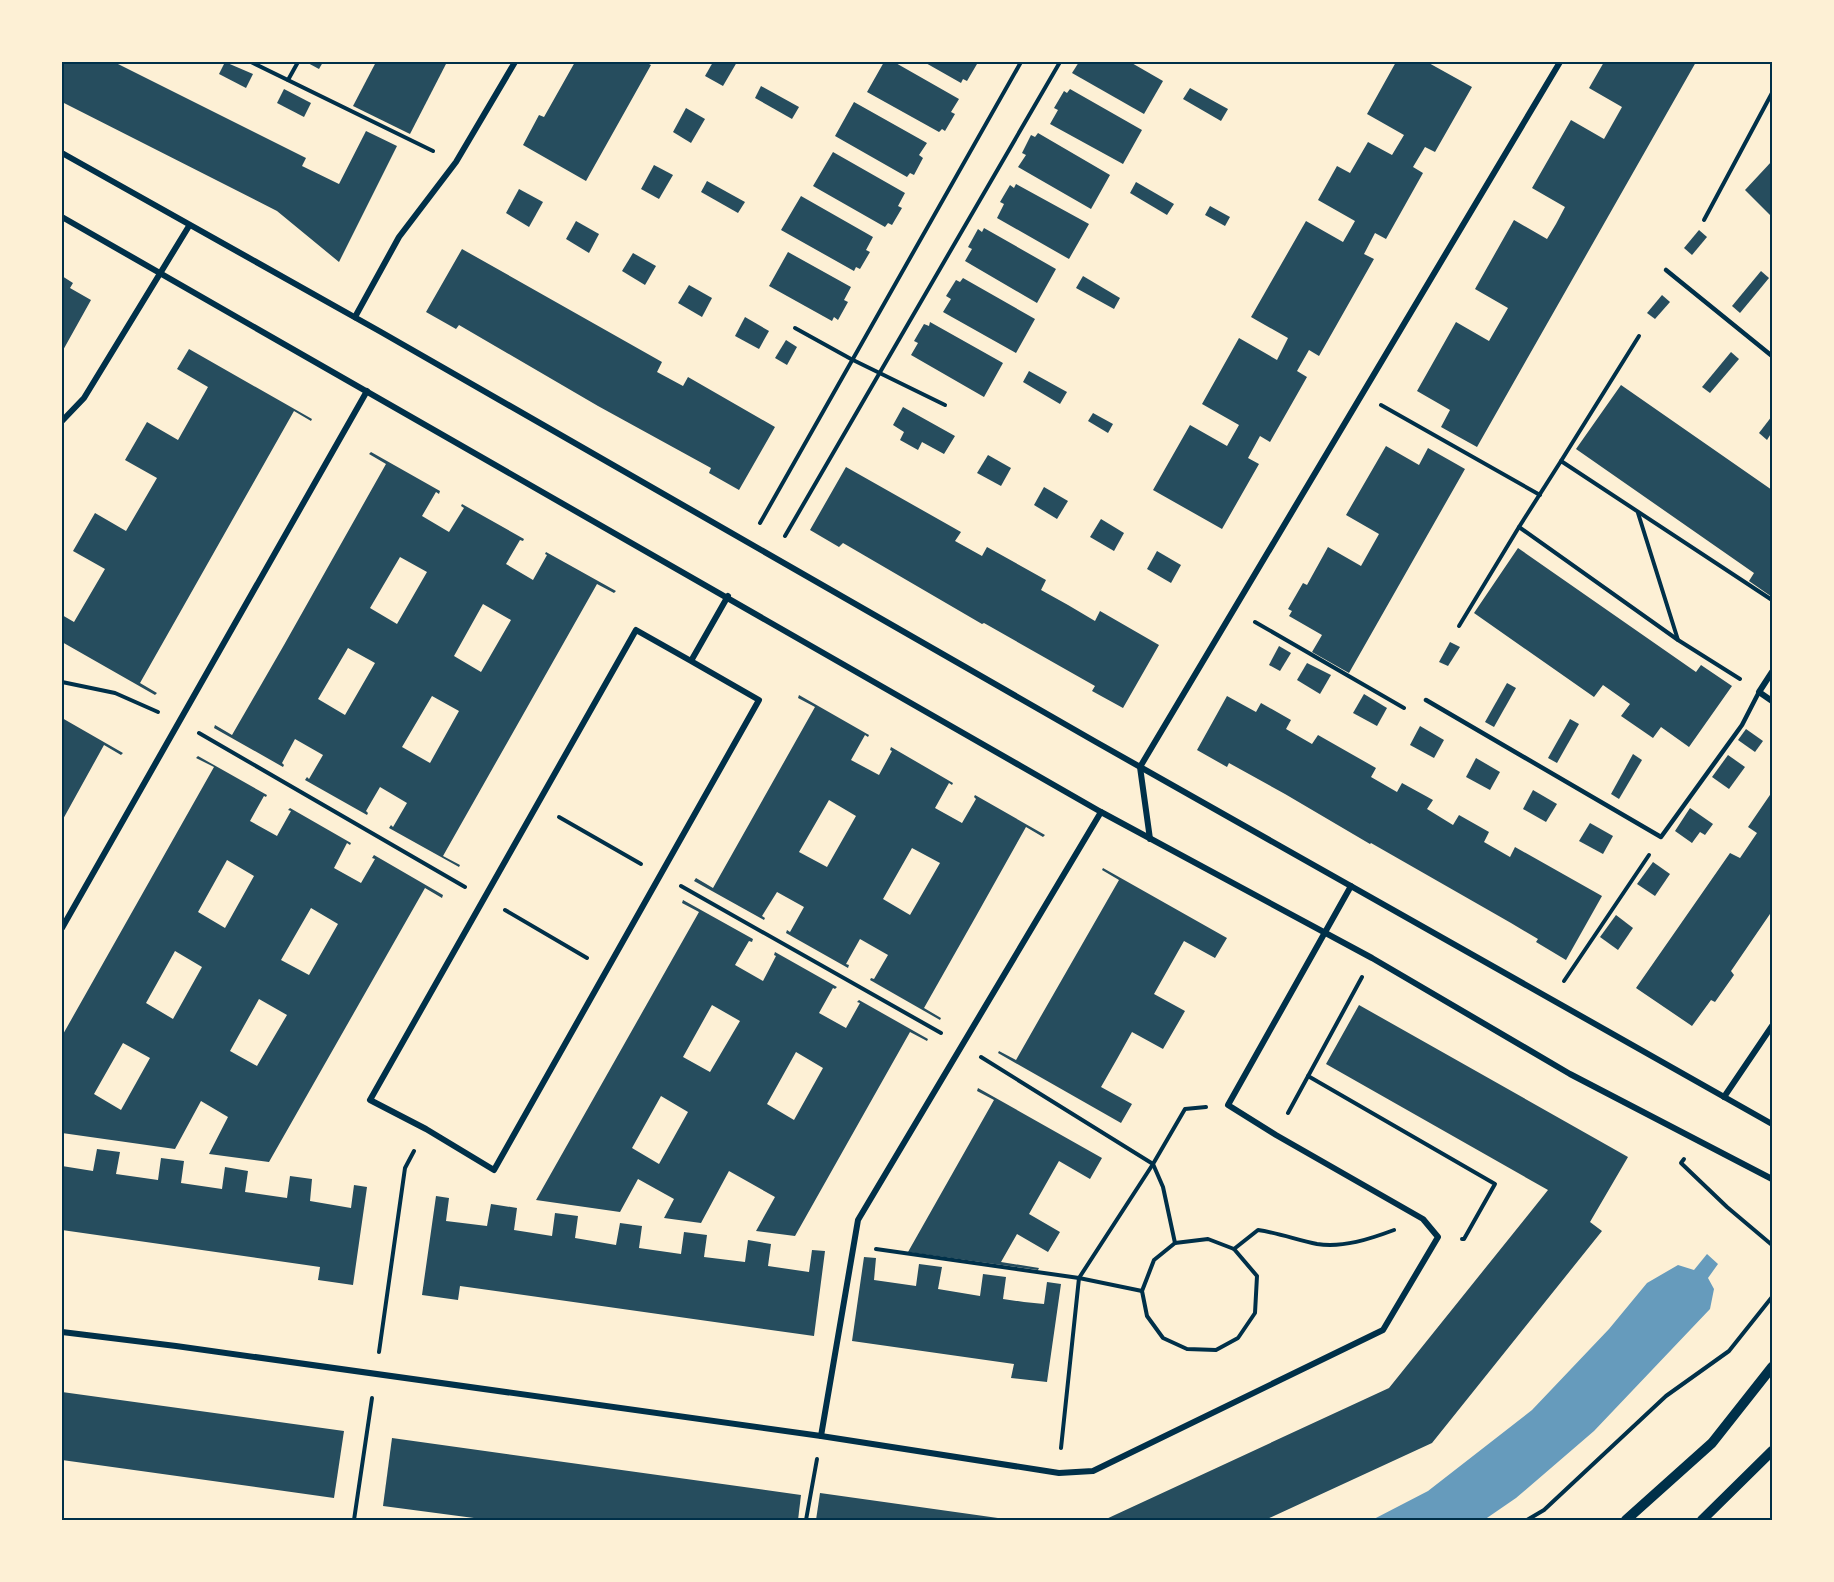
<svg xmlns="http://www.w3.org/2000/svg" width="1834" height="1582" viewBox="0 0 1834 1582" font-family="Overpass,sans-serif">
<rect width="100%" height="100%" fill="#fdf0d5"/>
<path fill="#669bbc" d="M1707,1254L1718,1264L1708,1278L1714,1289L1710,1309L1594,1431L1516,1498L1484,1520H1372L1428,1491L1532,1410L1609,1329L1647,1283L1678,1265L1694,1270Z"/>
<g fill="#264d5e" fill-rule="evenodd">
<path d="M62,62H114L306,158L302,166L339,184L366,131L397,146L339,262L277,211L62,102Z"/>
<path d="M225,62L253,74L246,88L219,74Z"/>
<path d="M306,62H323L319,69Z"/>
<path d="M376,62H447L410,134L353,106Z"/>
<path d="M575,62H645L651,65L586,181L523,145L539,115L544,117Z"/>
<path d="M713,62H737L723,86L705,76Z"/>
<path d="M884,62H894L959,99L951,112L955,114L945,131L942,129L939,132L867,92Z"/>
<path d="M924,62H973L977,64L967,81L963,79L961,83Z"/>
<path d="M1079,62H1130L1163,81L1144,114L1072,73Z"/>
<path d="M1396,62H1427L1472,87L1435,152L1425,147L1413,167L1423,173L1386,239L1375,233L1364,254L1374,259L1319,356L1309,350L1297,371L1307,377L1270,442L1260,436L1248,458L1259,464L1222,529L1153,490L1190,425L1227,446L1239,425L1202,404L1239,338L1277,360L1288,338L1251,317L1306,221L1343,242L1355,221L1318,200L1337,166L1350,173L1368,142L1392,155L1404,135L1367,114Z"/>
<path d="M1604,62H1696L1477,447L1441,427L1450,410L1417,391L1456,322L1489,341L1508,308L1475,289L1514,220L1547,239L1556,224L1565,207L1532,188L1571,120L1604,139L1622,107L1589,88Z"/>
<path d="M761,86L799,107L792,119L755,98Z"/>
<path d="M1190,88L1228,109L1221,121L1183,99Z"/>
<path d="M284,89L311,103L304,117L277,103Z"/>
<path d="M1070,89L1142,130L1123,164L1050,124L1058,110L1054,108L1064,91L1067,93Z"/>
<path d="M854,102L927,143L919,155L923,158L914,175L910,173L907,177L835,136Z"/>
<path d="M686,108L705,119L691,143L673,132Z"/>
<path d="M1038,133L1110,175L1091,209L1018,167L1026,155L1022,153L1031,135L1035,137Z"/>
<path d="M833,152L905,193L898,206L902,208L892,225L888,223L885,227L813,186Z"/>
<path d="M1772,161V217L1745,190Z"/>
<path d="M654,165L673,175L659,199L641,189Z"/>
<path d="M707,181L745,202L738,213L701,192Z"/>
<path d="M1136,182L1174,204L1167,215L1130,193Z"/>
<path d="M1016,184L1089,224L1069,259L997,218L1004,204L1000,202L1010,185L1014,188Z"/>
<path d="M519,189L543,202L529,227L506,213Z"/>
<path d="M801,196L873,237L866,250L870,252L860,269L856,267L854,271L781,230Z"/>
<path d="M1210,206L1230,217L1225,226L1205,215Z"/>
<path d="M576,221L599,234L589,253L566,239Z"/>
<path d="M984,228L1056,269L1037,303L965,261L972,249L968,247L978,229L982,232Z"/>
<path d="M1699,230L1707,237L1692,255L1684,248Z"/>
<path d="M462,249L662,362L657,372L683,386L688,377L775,427L739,490L709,473L711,468L598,406L459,325L456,329L426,312Z"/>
<path d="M788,252L851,287L844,300L848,302L838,320L834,317L832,321L769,286Z"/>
<path d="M633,253L656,266L645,285L622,271Z"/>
<path d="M1761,271L1769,278L1740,313L1732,306Z"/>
<path d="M62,276L73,283L70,288L91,300L62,352Z"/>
<path d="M1083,276L1120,298L1114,309L1076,288Z"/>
<path d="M963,278L1035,319L1016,353L943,312L951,299L946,296L956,280L960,282Z"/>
<path d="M689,285L712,298L702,317L678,303Z"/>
<path d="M1662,295L1670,302L1655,319L1647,313Z"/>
<path d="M745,317L769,331L759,349L735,336Z"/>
<path d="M930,322L1003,363L984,397L911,355L918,343L914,341L924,324L929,326Z"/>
<path d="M786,340L797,347L787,365L775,358Z"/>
<path d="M189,349L312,419L311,421L294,411L191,593L140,683L157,693L155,695L62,642V615L74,622L105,569L73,551L95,513L126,531L157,478L125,460L147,422L178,440L208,387L177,369Z"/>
<path d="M1731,352L1739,359L1710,393L1702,387Z"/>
<path d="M1029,371L1067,392L1060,404L1023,382Z"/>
<path d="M1621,385L1772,490V597L1749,581L1754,573L1576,449Z"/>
<path d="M903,407L955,436L944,454L922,442L918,450L900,440L904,432L893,425Z"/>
<path d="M1093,413L1113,424L1108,433L1088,421Z"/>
<path d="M1772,416V432L1767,440L1759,433Z"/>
<path d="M1386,446L1419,465L1428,448L1465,469L1349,673L1312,652L1322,635L1289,616L1292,611L1288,609L1303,583L1307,585L1328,547L1361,566L1379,534L1346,515Z"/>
<path d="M371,452L440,491L439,494L436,492L422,516L449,532L464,508L461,506L462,504L524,539L523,541L520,540L506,564L533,580L547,555L545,554L546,552L616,591L614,593L597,584L443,856L460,865L459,867L389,828L391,825L393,827L407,803L380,787L366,811L368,813L367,815L305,780L307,777L309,779L323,755L295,739L282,763L284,765L283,767L214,728L215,725L232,735L284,645L386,464L369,454ZM400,557L427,572L397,624L370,608ZM483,604L511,620L481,672L454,656ZM348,648L375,663L345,715L318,699ZM432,696L459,711L430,763L402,747Z"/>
<path d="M988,455L1011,468L1001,486L977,473Z"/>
<path d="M846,467L961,532L955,541L982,556L987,547L1046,580L1041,590L1068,605L1095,621L1100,611L1159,645L1123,708L1092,691L1095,686L984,623L982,624L843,543L839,547L810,530Z"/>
<path d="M1044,487L1068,501L1057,519L1034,505Z"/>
<path d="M1101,519L1124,533L1114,551L1090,537Z"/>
<path d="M1518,548L1696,672L1701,665L1732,686L1689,747L1661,727L1653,738L1621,716L1630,704L1603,685L1594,697L1474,613Z"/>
<path d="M1157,551L1181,565L1171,583L1147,569Z"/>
<path d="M1450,642L1460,647L1448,666L1439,662Z"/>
<path d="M1279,646L1291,653L1280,671L1269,665Z"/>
<path d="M1307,663L1331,675L1320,694L1297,680Z"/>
<path d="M1507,683L1516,688L1494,727L1485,722Z"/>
<path d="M1364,694L1387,708L1377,726L1353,713Z"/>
<path d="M799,695L869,735L868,737L865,735L851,760L879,775L892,751L890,750L891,747L953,783L952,785L949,783L935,808L962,823L976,799L974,797L975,795L1045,835L1043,837L1026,827L975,918L924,1008L941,1018L940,1020L870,980L871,978L874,979L888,955L860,939L846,964L849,965L848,968L786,933L787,930L790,932L804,907L777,892L762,916L765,918L764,920L694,881L696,878L713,888L815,707L798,698ZM829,800L856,816L827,867L799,852ZM912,848L940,863L910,915L883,899Z"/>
<path d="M1227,696L1256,712L1261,703L1291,720L1286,729L1312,744L1318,735L1376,768L1371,777L1397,792L1402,783L1433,800L1427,809L1453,825L1459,815L1489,832L1484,842L1510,857L1515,847L1602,896L1566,960L1536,942L1538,939L1511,923L1371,843L1370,844L1285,794L1229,763L1227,767L1197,750Z"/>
<path d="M62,718L123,753L121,755L104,745L62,821Z"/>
<path d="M1570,719L1579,724L1557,763L1548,758Z"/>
<path d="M1420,726L1444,740L1434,758L1410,745Z"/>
<path d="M1746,729L1763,741L1755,752L1738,740Z"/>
<path d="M1633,754L1642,760L1619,799L1611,794Z"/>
<path d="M1728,755L1745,767L1729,789L1712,777Z"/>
<path d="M198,756L267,795L266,797L264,796L250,821L277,836L291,811L288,810L290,808L351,843L350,845L347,843L334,868L361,883L375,859L372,858L374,855L443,895L442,898L425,888L269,1162L209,1154L228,1117L201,1101L175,1149L62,1133V1036L214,767L196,758ZM227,860L254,876L225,928L198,912ZM311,908L338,924L309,975L281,960ZM175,951L202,967L173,1019L146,1003ZM259,999L287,1015L257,1066L230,1051ZM123,1043L150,1058L121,1110L94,1094Z"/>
<path d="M1476,758L1500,772L1490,790L1466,777Z"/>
<path d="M1533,790L1557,804L1546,822L1523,809Z"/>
<path d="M1772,792V911L1731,971L1734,975L1715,1002L1711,1000L1692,1026L1636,988L1730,853L1740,858L1757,833L1748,827Z"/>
<path d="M1690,808L1713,824L1705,835L1700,832L1692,843L1675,831Z"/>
<path d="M1590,823L1613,836L1603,854L1579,841Z"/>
<path d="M1653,862L1670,874L1655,896L1637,884Z"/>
<path d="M1103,868L1227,938L1215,958L1184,941L1154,994L1185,1011L1163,1049L1132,1032L1117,1059L1101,1087L1132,1104L1121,1123L998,1053L999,1051L1016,1060L1041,1016L1119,880L1102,870Z"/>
<path d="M683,900L753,939L752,942L749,941L735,965L763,981L776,956L774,955L775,952L837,987L835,989L833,988L819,1013L846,1028L860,1003L857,1002L859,1000L928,1039L927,1041L910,1032L795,1236L756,1231L775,1197L729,1171L701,1223L664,1218L674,1199L638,1179L620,1212L536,1200L699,912L682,903ZM712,1005L740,1021L710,1072L683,1057ZM796,1052L823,1068L794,1120L767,1104ZM661,1096L688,1112L659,1164L632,1148Z"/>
<path d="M1616,915L1633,928L1618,950L1600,937Z"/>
<path d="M1359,1005L1628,1157L1590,1222L1602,1231L1432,1443L1265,1520H1104L1389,1388L1548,1190L1326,1064Z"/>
<path d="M978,1088L1102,1158L1090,1179L1059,1161L1029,1214L1060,1232L1048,1252L1017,1234L1001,1262L1039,1268L1038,1270L908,1252L994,1100L977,1091Z"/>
<path d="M97,1149L120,1152L116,1174L158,1180L161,1158L184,1161L181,1183L222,1189L225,1167L248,1171L245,1192L287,1198L290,1176L312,1179L310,1201L351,1208L354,1185L367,1187L353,1285L318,1280L320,1267L62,1230V1166L93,1171Z"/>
<path d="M436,1196L449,1198L446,1221L487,1226L491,1204L517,1208L514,1230L552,1236L555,1213L578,1216L575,1238L616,1245L620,1223L642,1226L639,1248L681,1254L684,1232L707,1235L704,1257L745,1262L748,1240L771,1244L768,1266L809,1272L812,1250L825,1251L814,1336L460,1286L458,1300L422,1295Z"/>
<path d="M864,1257L876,1258L874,1280L916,1286L919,1264L942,1267L938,1289L980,1296L983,1274L1006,1277L1003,1299L1024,1302L1044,1304L1047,1282L1061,1284L1047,1382L1011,1378L1014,1364L852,1341Z"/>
<path d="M62,1392L344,1431L334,1498L62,1460Z"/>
<path d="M392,1438L801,1495L798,1520H489L383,1506Z"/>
<path d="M820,1493L1005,1519V1520H816Z"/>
</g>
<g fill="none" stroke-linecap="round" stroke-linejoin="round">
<g stroke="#003049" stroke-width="4">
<path d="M251,62L433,151"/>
<path d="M288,80L298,62"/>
<path d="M1704,220L1772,93"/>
<path d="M795,328L851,359L945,405"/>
<path d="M1381,405L1540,495"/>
<path d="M1561,461L1639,336"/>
<path d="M1638,513L1678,640"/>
<path d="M760,523L1021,62"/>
<path d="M785,536L1060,62"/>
<path d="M1255,622L1404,708"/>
<path d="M1459,626L1519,527"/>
<path d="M1740,679L1678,640L1519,527L1561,461L1772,600"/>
<path d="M62,682L115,693L158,712"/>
<path d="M199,733L465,887"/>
<path d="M559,817L641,864"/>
<path d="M681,886L941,1033"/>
<path d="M505,910L587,958"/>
<path d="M1564,981L1649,855"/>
<path d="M981,1057L1153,1164L1163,1187L1175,1243"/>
<path d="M1308,1076L1495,1184L1464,1239H1462"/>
<path d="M1288,1113L1362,977"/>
<path d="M1684,1159L1681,1163L1727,1207L1772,1245"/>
<path d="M1208,1239L1234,1249L1257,1276L1255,1313L1238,1338L1216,1350L1187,1349L1163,1338L1147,1316L1142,1291L1154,1260L1175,1243Z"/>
<path d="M876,1249L1079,1278L1142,1291"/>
<path d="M1234,1249L1258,1230C1279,1233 1297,1240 1317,1244C1343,1248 1370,1239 1394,1230"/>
<path d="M379,1352L405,1168L414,1151"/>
<path d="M1061,1448L1079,1278L1153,1164L1185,1109L1206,1107"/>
<path d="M354,1520L372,1398"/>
<path d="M806,1520L817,1459"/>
<path d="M1527,1520L1544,1510L1666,1396L1729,1351L1772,1297"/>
</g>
<g stroke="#003049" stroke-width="4.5">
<path d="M1666,270L1772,356"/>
<path d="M1426,700L1661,837L1742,725L1759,692"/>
</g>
<g stroke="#003049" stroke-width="6">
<path d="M62,153L381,332L1096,742L1772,1124"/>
<path d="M62,217L1101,812L1372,958L1570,1074L1772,1179"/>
<path d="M355,317L399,237L456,162L515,62"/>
<path d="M62,421L84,398L189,226"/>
<path d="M691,661L759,700L494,1170L426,1129L370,1100L636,630L691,661L728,596"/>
<path d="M1772,672L1759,692L1772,701"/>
<path d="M1150,839L1140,767L1560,62"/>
<path d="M62,928L367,391"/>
<path d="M1724,1097L1772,1026"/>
<path d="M62,1332L176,1346L821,1436L1059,1473L1093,1471L1383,1330L1438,1237L1423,1219L1276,1135L1228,1105L1351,886"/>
<path d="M821,1436L858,1220L1101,812"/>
</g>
<g stroke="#003049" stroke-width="10">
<path d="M1626,1520L1712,1443L1772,1367"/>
<path d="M1702,1520L1772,1451"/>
</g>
</g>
<rect width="1834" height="1582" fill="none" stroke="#fdf0d5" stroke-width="126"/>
<rect x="63" y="63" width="1708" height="1456" fill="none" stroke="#003049" stroke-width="2"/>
</svg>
